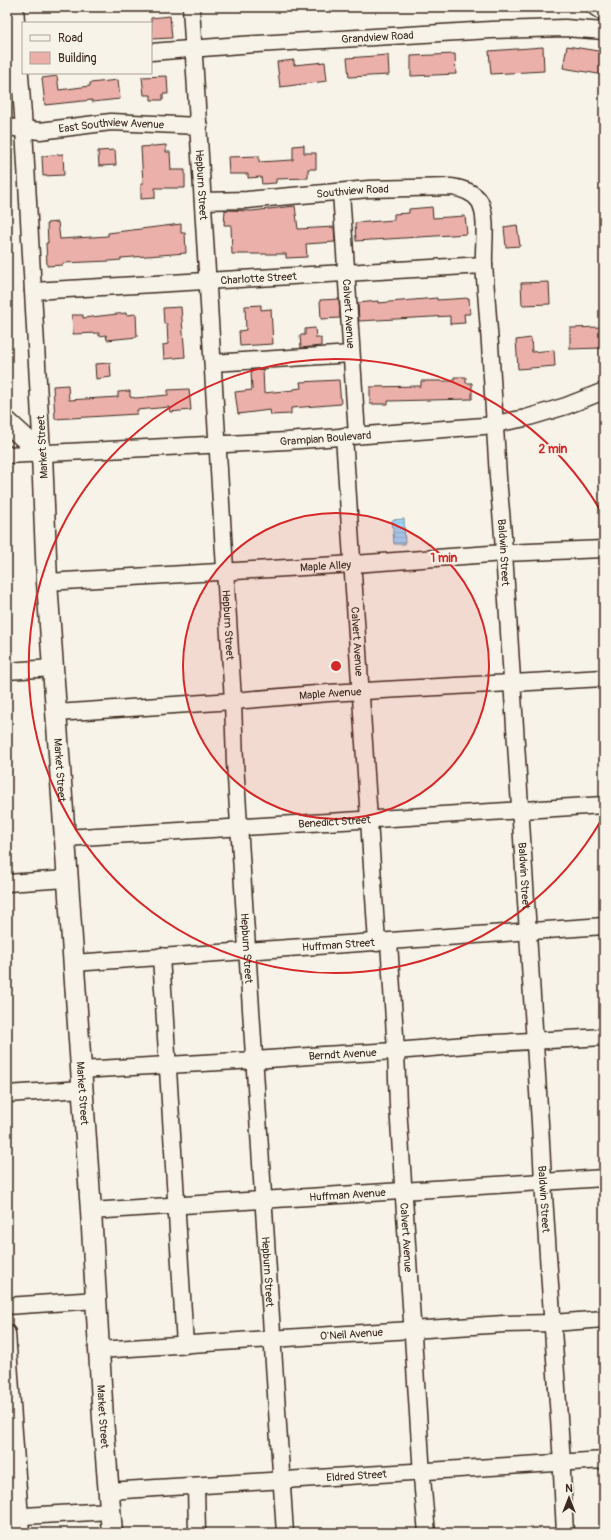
<svg xmlns="http://www.w3.org/2000/svg" width="611" height="1540" viewBox="0 0 611 1540" font-family="Pangolin,sans-serif">
<defs>
<pattern id="water-rules" width="6" height="5" patternUnits="userSpaceOnUse"><rect width="6" height="5" fill="#9ed7fe"/><path d="M0 2.5h6" fill="none" stroke="#89b9d9"/></pattern>
</defs>
<rect width="100%" height="100%" fill="#f7f3e8"/>
<filter id="ink" filterUnits="userSpaceOnUse"><feTurbulence type="fractalNoise" baseFrequency=".025" numOctaves="2"/><feDisplacementMap in="SourceGraphic" scale="8" xChannelSelector="R" yChannelSelector="G"/><feConvolveMatrix kernelMatrix="1 2 1 2 8 2 1 2 1" color-interpolation-filters="sRGB"/></filter>
<g filter="url(#ink)">
<path fill="url(#water-rules)" stroke="#7692a4" d="M404,519L405,544H394L392,520Z"/>
<g fill="#ebb0aa" stroke="#3b2a1e">
<path d="M170,16L172,38L151,39V18Z"/>
<path d="M567,46L604,52V75L563,68Z"/>
<path d="M543,47L544,71L491,74L489,51Z"/>
<path d="M455,54L456,74L411,76V56Z"/>
<path d="M388,55L389,75L349,77L347,58Z"/>
<path d="M294,60V65L325,62L327,81L280,87L277,62Z"/>
<path d="M57,76L59,90L90,86V83L118,80L120,99L92,102V100L45,105L42,78Z"/>
<path d="M167,76L168,94H163V100H151V95H144L142,77Z"/>
<path d="M166,145V152H170L171,170H185V188H155V198L141,199V184H143L141,147Z"/>
<path d="M304,145V153H316V169H308V178L276,179V183L262,184L261,177L248,178V174H229L228,157L259,156V162L293,160V146Z"/>
<path d="M115,150L116,165L99,166L98,151Z"/>
<path d="M63,154L64,175L43,176L42,156Z"/>
<path d="M295,206L298,229L334,227L335,242L306,244L307,257L286,258V254H232L231,225H224L225,210L252,211Z"/>
<path d="M432,207L433,218L465,216L467,234L356,241L355,223L394,220V214L409,213V209Z"/>
<path d="M58,222L60,239L108,236V233L181,224V233H185L186,253L121,258V260L110,261L63,263V265L47,266L46,243H48L47,223Z"/>
<path d="M517,225L520,246L506,247L504,227Z"/>
<path d="M549,282L550,304L522,305L521,283Z"/>
<path d="M437,298V300L469,298L470,314H464L465,323L450,324V316L359,321L358,303L378,301V303Z"/>
<path d="M339,299L340,318L321,319L320,300Z"/>
<path d="M261,305V310L271,309L273,344L240,346L239,331L246,330L245,306Z"/>
<path d="M181,307L185,357L164,359L163,345L168,344L167,324H164L163,308Z"/>
<path d="M126,313V315L136,314L137,337L107,340L106,335L99,336V333L73,334L72,315H83V318Z"/>
<path d="M602,327V348L570,349V328Z"/>
<path d="M315,328L316,338H321V346L301,348L300,335H305V329Z"/>
<path d="M531,338L532,352L554,350L555,366L518,369L516,340Z"/>
<path d="M110,363L111,377L96,379L95,364Z"/>
<path d="M263,369L264,393L294,390V389L301,388L300,382L339,380L341,404L291,408V414L271,415L270,410L238,414L235,392L252,390L251,370Z"/>
<path d="M454,377H466V383H472V399L388,401V404H370V387L421,386V381H454Z"/>
<path d="M68,385L69,400L118,397V392L130,391V397L136,398L168,395V390L189,389L191,410L170,412L169,407L137,410V414L55,419L53,386Z"/>
</g>
<g fill="none" stroke-linecap="round" stroke-linejoin="round">
<g stroke="#3b2a1e" stroke-width="19">
<g id="minor">
<path d="M15,7L24,129L42,454"/>
<path id="s1" d="M191,7L233,701L235,763L285,1533"/>
<path d="M595,7L604,13"/>
<path id="s2" d="M151,52L241,45L491,30L565,28L604,31"/>
<path id="s3" d="M7,127L40,131L111,122L199,126"/>
<path id="s4" d="M341,192L357,435"/>
<path id="s5" d="M203,201L247,200L369,189L452,187C463,189 474,192 480,202C488,218 483,247 484,265C486,292 488,318 490,344C493,388 495,433 498,477C500,503 503,528 504,553L540,1123L543,1181L562,1463V1474L565,1533"/>
<path id="s6" d="M33,291L484,265"/>
<path d="M213,363L351,354"/>
<path id="s7" d="M344,436L377,943"/>
<path id="s8" d="M7,455L287,441L484,426L526,418L566,406L604,391"/>
<path id="s9" d="M47,582L354,564L504,553L604,549"/>
<path d="M7,671L53,668"/>
<path id="s10" d="M56,713L233,701L328,693L604,678"/>
<path id="s11" d="M65,838L604,805"/>
<path d="M7,883L67,879"/>
<path id="s12" d="M389,942L396,1051L398,1106L423,1490L427,1533"/>
<path d="M161,956L185,1345"/>
<path id="s13" d="M73,963L604,926"/>
<path id="s14" d="M80,1070L255,1060L323,1055L396,1051L478,1044L604,1037"/>
<path d="M7,1094L82,1089"/>
<path id="s15" d="M91,1211L604,1178"/>
<path d="M7,1306L97,1300"/>
<path d="M7,1333L21,1533"/>
<path id="s16" d="M99,1350L504,1324L553,1323L604,1319"/>
<path d="M196,1486L197,1533"/>
<path id="s17" d="M108,1491L604,1460"/>
<path d="M7,1517L110,1511"/>
</g>
</g>
<g stroke="#3b2a1e" stroke-width="23">
<g id="major">
<path id="s18" d="M7,422L42,454L47,582L91,1211L103,1419L112,1533"/>
</g>
</g>
<use href="#minor" stroke="#f7f3e8" stroke-width="16"/>
<use href="#major" stroke="#f7f3e8" stroke-width="20"/>
</g>
</g>
<circle cx="336" cy="666" r="153" fill="#d62828" fill-opacity=".12"/>
<g fill="none" stroke="#d62828" stroke-width="2">
<circle cx="336" cy="666" r="153"/>
<path d="M603 817A307 307 0 1 1 603 515"/>
</g>
<g text-anchor="middle" stroke-width="4" stroke-linejoin="round" paint-order="stroke">
<g font-size="11" fill="#3b2a1e" stroke="#f7f3e8">
<text dy="4" stroke="none"><textPath href="#s2" startOffset="227">Grandview Road</textPath></text>
<text dy="4" stroke="none"><textPath href="#s3" startOffset="105">East Southview Avenue</textPath></text>
<text dy="4" stroke="none"><textPath href="#s1" startOffset="178">Hepburn Street</textPath></text>
<text dy="4" stroke="none"><textPath href="#s5" startOffset="150">Southview Road</textPath></text>
<text dy="4" stroke="none"><textPath href="#s6" startOffset="226">Charlotte Street</textPath></text>
<text dy="4" stroke="none"><textPath href="#s4" startOffset="122">Calvert Avenue</textPath></text>
<text dy="4" stroke="none"><textPath href="#s8" startOffset="319">Grampian Boulevard</textPath></text>
<text transform="translate(42 447) rotate(-93)" y="4">Market Street</text>
<text dy="4" stroke="none"><textPath href="#s5" startOffset="634">Baldwin Street</textPath></text>
<text dy="4" stroke="none"><textPath href="#s9" startOffset="279">Maple Alley</textPath></text>
<text dy="4" stroke="none"><textPath href="#s1" startOffset="619">Hepburn Street</textPath></text>
<text dy="4" stroke="none"><textPath href="#s7" startOffset="206">Calvert Avenue</textPath></text>
<text dy="4" stroke="none"><textPath href="#s10" startOffset="275">Maple Avenue</textPath></text>
<text dy="4" stroke="none"><textPath href="#s18" startOffset="364">Market Street</textPath></text>
<text dy="4" stroke="none"><textPath href="#s11" startOffset="270">Benedict Street</textPath></text>
<text dy="4" stroke="none"><textPath href="#s5" startOffset="958">Baldwin Street</textPath></text>
<text dy="4" stroke="none"><textPath href="#s13" startOffset="266">Huffman Street</textPath></text>
<text dy="4" stroke="none"><textPath href="#s1" startOffset="943">Hepburn Street</textPath></text>
<text dy="4" stroke="none"><textPath href="#s14" startOffset="263">Berndt Avenue</textPath></text>
<text dy="4" stroke="none"><textPath href="#s18" startOffset="688">Market Street</textPath></text>
<text dy="4" stroke="none"><textPath href="#s15" startOffset="257">Huffman Avenue</textPath></text>
<text dy="4" stroke="none"><textPath href="#s5" startOffset="1282">Baldwin Street</textPath></text>
<text dy="4" stroke="none"><textPath href="#s12" startOffset="296">Calvert Avenue</textPath></text>
<text dy="4" stroke="none"><textPath href="#s1" startOffset="1267">Hepburn Street</textPath></text>
<text dy="4" stroke="none"><textPath href="#s16" startOffset="253">O'Neil Avenue</textPath></text>
<text dy="4" stroke="none"><textPath href="#s18" startOffset="1012">Market Street</textPath></text>
<text dy="4" stroke="none"><textPath href="#s17" startOffset="249">Eldred Street</textPath></text>
</g>
</g>
<circle cx="336" cy="666" r="6" fill="#d62828" stroke="#f7f3e8" stroke-width="2"/>
<g font-size="12" text-anchor="middle" font-weight="bold" fill="#d62828" stroke="#f7f3e8" stroke-width="4" stroke-linejoin="round" paint-order="stroke">
<text x="553" y="453">2 min</text>
<text x="444" y="562">1 min</text>
</g>
<rect width="611" height="1540" fill="none" stroke="#f7f3e8" stroke-width="24"/>
<rect x="12" y="12" width="587" height="1516" fill="none" stroke="#3b2a1e" stroke-width="1.5" filter="url(#ink)"/>
<rect x="22" y="22" width="130" height="52" fill="#f7f3e8" stroke="#aca397"/>
<rect x="30" y="35" width="20" height="6" fill="#f7f3e8" stroke="#aca397"/>
<text x="58" y="42" font-size="12" fill="#3b2a1e">Road</text>
<rect x="30" y="52" width="20" height="12" fill="#ebb0aa" stroke="#aca397"/>
<text x="58" y="62" font-size="12" fill="#3b2a1e">Building</text>
<g transform="translate(569 1498)" stroke="#f7f3e8" stroke-width="3" paint-order="stroke">
<path d="M0-3L7 15L0 10L-7 15Z" fill="#3b2a1e"/>
<text y="-6" font-size="11" font-weight="bold" text-anchor="middle" fill="#3b2a1e">N</text>
</g>
</svg>
